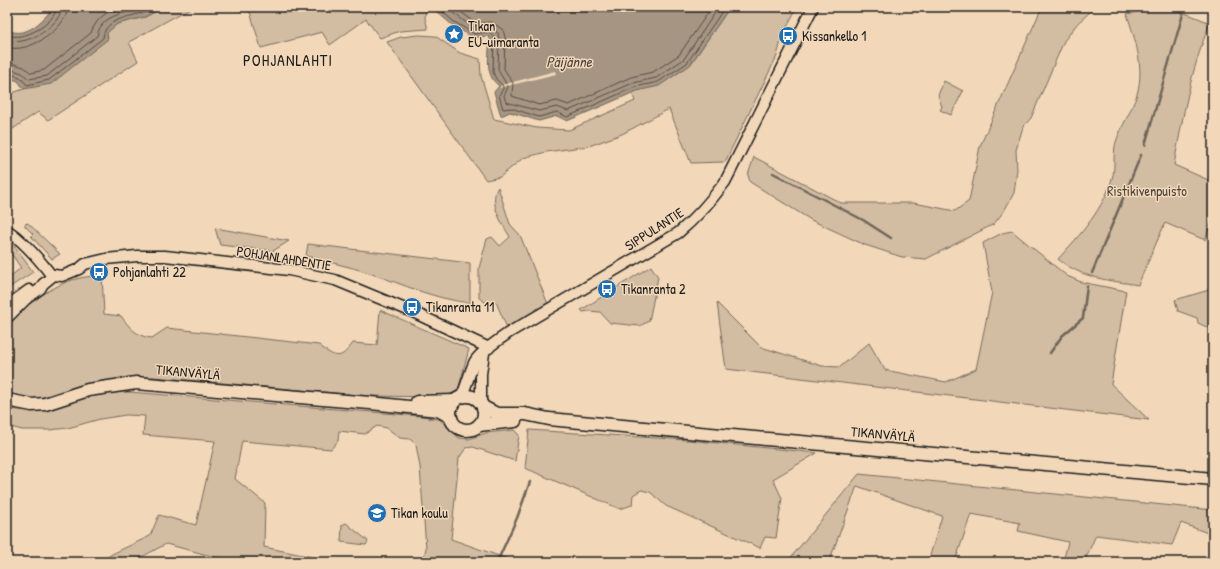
<svg xmlns="http://www.w3.org/2000/svg" width="1220" height="569" viewBox="0 0 1220 569" font-family="'Patrick Hand',sans-serif">
<rect width="100%" height="100%" fill="#f2d8b9"/>
<filter id="ink" filterUnits="userSpaceOnUse"><feTurbulence type="fractalNoise" baseFrequency=".025" numOctaves="2"/><feDisplacementMap in="SourceGraphic" scale="8" xChannelSelector="R" yChannelSelector="G"/><feConvolveMatrix kernelMatrix="1 2 1 2 8 2 1 2 1" color-interpolation-filters="sRGB"/></filter>
<g filter="url(#ink)">
<g fill="#d2bca2" stroke="#776c5f">
<path d="M164,7H192L129,42L138,61L48,120L38,112L7,133V89L12,93L24,89L119,23L145,17Z"/>
<path d="M221,7H426L425,18L428,29L400,31L380,38L366,19L330,45L322,32L261,48L250,12Z"/>
<path d="M730,7H797L782,37L777,56L725,162L691,163L669,109L622,134L589,146L546,152L523,158L500,177L486,180L387,42L401,37L418,35L435,36L460,53L480,59L481,76L494,119L537,128L569,130L635,101L632,93L690,65Z"/>
<path d="M1042,7H1091L1092,10L1077,24L1064,41L1031,118L1023,127L1016,150L1017,170L1014,193L1004,211L994,224L926,259L902,257L865,245L811,220L750,182L748,175L754,157L841,203H914L955,211L969,201L980,146Z"/>
<path d="M1155,8C1175,8 1191,15 1210,23C1191,69 1183,116 1174,165L1213,182V216L1205,240L1165,223L1138,285C1108,280 1083,279 1058,259C1080,235 1105,208 1113,175C1115,165 1113,152 1116,142C1121,126 1132,111 1137,94C1145,67 1135,40 1127,14Z"/>
<path d="M944,81L963,91L951,115L940,110L942,107L938,95Z"/>
<path d="M498,187L510,224L520,235L548,304L507,328L496,302L488,304L479,298V268L487,239L492,237L500,246L510,237C502,223 488,203 498,187Z"/>
<path d="M28,223L60,254L52,259L31,236L33,234L25,226V224Z"/>
<path d="M215,228L289,241L273,251L220,245Z"/>
<path d="M1012,231L1067,276L1081,282L1126,291L1111,384L1149,420L726,369L717,303L761,347L822,366L840,367L869,343L885,370L946,382L976,369L992,292L983,243L1002,233Z"/>
<path d="M7,239L12,243L33,272L7,289V279L21,268L13,256L7,251Z"/>
<path d="M308,244L470,263V303C430,298 406,285 369,273C349,266 327,262 306,256Z"/>
<path d="M651,266L658,277L649,321L640,326L610,323L600,312L589,311L583,312L581,310Z"/>
<path d="M102,275L104,314L121,316C129,327 137,337 152,338L167,328L319,345C335,358 340,361 353,343L377,345L380,310L469,349L458,390L445,397L369,396L153,377C132,378 112,379 91,383C59,389 41,407 7,394C7,381 4,339 7,329C14,310 53,286 72,280C82,277 92,276 102,275Z"/>
<path d="M1209,290L1213,305V330L1198,323L1197,318L1178,311L1175,300Z"/>
<path d="M130,392L432,417L428,418L439,419L459,438L469,439L486,433L514,430L519,435L515,461L473,447L466,448L459,458L451,539L516,562H423L426,548L420,467L416,445L410,439L400,438L387,428L377,426L365,434L339,431L338,441L331,449L242,441L235,479L265,503L264,547L322,559V562H234L166,544L132,562H100L112,554L150,536L159,515L196,525L215,441L143,435L145,416L126,415L100,419L68,428L49,430H22L7,426V408C49,417 59,402 96,394C107,392 119,392 130,392Z"/>
<path d="M529,430L688,440L817,453L773,479L782,498L776,538L765,537L760,548L666,506L650,492L641,490L633,495L632,505L620,509L525,468Z"/>
<path d="M859,474L1213,510V535L1181,523L1172,545L1096,535L1084,562H1063L1068,542L1018,531L1020,523L971,514L955,562H928L942,516L857,486L829,562L788,561Z"/>
<path d="M346,523L368,541L366,545L341,542L342,525Z"/>
</g>
<g fill="#a69582" stroke="#6f6559">
<path d="M54,7H164L145,17L117,24L107,33L108,39L51,84L24,89L18,81L7,77V30C27,39 42,21 54,7Z"/>
<path d="M431,7H730L690,65L659,86L637,91L567,121L557,116L539,121L510,112L501,116L494,92L499,86C484,75 489,55 490,38L488,36L473,38L451,24Z"/>
</g>
<path fill="#f2d8b9" d="M555,71L556,74L499,88L502,85Z"/>
<g fill="none" stroke-linecap="round" stroke-linejoin="round">
<g stroke="#534c45" stroke-width="1">
<path d="M437,7L453,21L474,34L489,32L494,36L493,72L496,79L503,86V89L499,95L503,109L511,108L539,117L557,112L567,117L635,87L658,82L687,63L725,7"/>
<path d="M445,7L475,29L490,27L498,33L499,39L498,70L508,87L504,96L506,102L539,111L557,107L568,111L633,83L656,78L684,59L719,7"/>
<path d="M454,7L476,23L492,22L503,30L505,37L504,69L513,83L512,96L539,105L557,101L569,105L631,77L653,72L679,55L712,7"/>
<path d="M7,35C23,42 55,24 57,7"/>
<path d="M7,40C25,48 61,26 62,7"/>
<path d="M7,47C27,55 67,29 68,7"/>
<path d="M7,62L24,67L31,73L44,70L91,33C96,18 108,10 122,7"/>
<path d="M7,68L22,73L29,79L47,76L97,36C102,12 128,14 146,7"/>
<path d="M7,73L20,77L27,85L49,80L103,38C105,14 140,18 157,7"/>
</g>
<g stroke="#6f6559" stroke-width="2.5">
<path d="M1145,145L1183,14"/>
<path d="M773,173L863,220L891,238"/>
<path d="M1092,273L1141,155"/>
<path d="M1050,353L1062,336L1083,318L1087,286"/>
<path d="M497,562L517,518L530,482"/>
</g>
<g stroke="#1c1c1c" stroke-width="13">
<g id="minor">
<path d="M7,230C25,242 39,259 52,276"/>
<path d="M7,306L29,290"/>
<path d="M7,318L26,299L40,289L43,284L54,275L62,276L79,269L85,264L106,259L137,256H165L289,270L335,280L415,313L489,348"/>
<path d="M461,397C467,386 469,373 475,361C481,351 500,339 510,332L678,233C696,218 711,201 725,182L813,7"/>
<path d="M481,403V374L484,353"/>
</g>
</g>
<g stroke="#1c1c1c" stroke-width="15">
<g id="major">
<circle cx="467" cy="413" r="17"/>
<path d="M7,400L32,405L45,404L88,390L136,383L370,403L438,410L451,417"/>
<path d="M417,402L454,401"/>
<path d="M483,407L497,414H525L549,419L644,428L1213,479"/>
<path d="M479,425L515,421"/>
</g>
</g>
<use href="#minor" stroke="#f2d8b9" stroke-width="10"/>
<use href="#major" stroke="#f2d8b9" stroke-width="12"/>
</g>
</g>
<defs>
<g id="sight-disc" transform="scale(1)"><circle r="9.5" fill="#1f6fb2" stroke="#f2d8b9"/><path d="M0-6L1.8-2.2L6-1.7L2.9 1.2L3.7 5.4L0 3.3L-3.7 5.4L-2.9 1.2L-6-1.7L-1.8-2.2Z" fill="#fff"/></g>
<g id="bus-disc" transform="scale(1)"><circle r="9.5" fill="#1f6fb2" stroke="#f2d8b9"/><path d="M-5-6H5V4H4V6H2V4H-2V6H-4V4H-5ZM-3.5-4V0h7V-4ZM-3.5 1.2v1.5H-2V1.2ZM2 1.2v1.5H3.5V1.2Z" fill="#fff"/></g>
<g id="school-disc" transform="scale(1)"><circle r="9.5" fill="#1f6fb2" stroke="#f2d8b9"/><path d="M0-5L7-2L0 1L-7-2ZM-4 1L0 2.5L4 1V4Q0 6-4 4Z" fill="#fff"/></g>
</defs>
<g fill-rule="evenodd">
<use href="#sight-disc" x="454" y="34"/>
<use href="#bus-disc" x="788" y="36"/>
<use href="#bus-disc" x="99" y="272"/>
<use href="#bus-disc" x="607" y="289"/>
<use href="#bus-disc" x="412" y="307"/>
<use href="#school-disc" x="377" y="513"/>
</g>
<g text-anchor="middle" stroke-width="3" stroke-linejoin="round" paint-order="stroke">
<g font-size="14" fill="#1c1c1c" stroke="#f2d8b9" text-anchor="start">
<text x="468" y="31">Tikan<tspan x="468" dy="16">EU-uimaranta</tspan></text>
<text x="802" y="41">Kissankello 1</text>
<text x="113" y="277">Pohjanlahti 22</text>
<text x="621" y="294">Tikanranta 2</text>
<text x="426" y="312">Tikanranta 11</text>
<text x="391" y="518">Tikan koulu</text>
</g>
<g font-size="14" fill="#4a443e" stroke="#f2d8b9">
<text x="1147" y="196">Ristikivenpuisto</text>
</g>
<g font-size="14" fill="#1c1c1c" stroke="#f2d8b9">
<text transform="translate(654 229) rotate(-33)" y="5">SIPPULANTIE</text>
<text transform="translate(284 258) rotate(9)" y="5">POHJANLAHDENTIE</text>
<text transform="translate(188 372) rotate(5)" y="5">TIKANVÄYLÄ</text>
<text transform="translate(883 434) rotate(5)" y="5">TIKANVÄYLÄ</text>
</g>
<g font-size="15" font-style="italic" fill="#4c4640" stroke="#f2d8b9">
<text x="569" y="67">Päijänne</text>
</g>
<g font-size="16" letter-spacing="1" fill="#1c1c1c" stroke="#f2d8b9">
<text x="288" y="66">POHJANLAHTI</text>
</g>
</g>
<rect width="1220" height="569" fill="none" stroke="#f2d8b9" stroke-width="24"/>
<rect x="12" y="12" width="1196" height="545" fill="none" stroke="#1c1c1c" stroke-width="1.5" filter="url(#ink)"/>
</svg>
